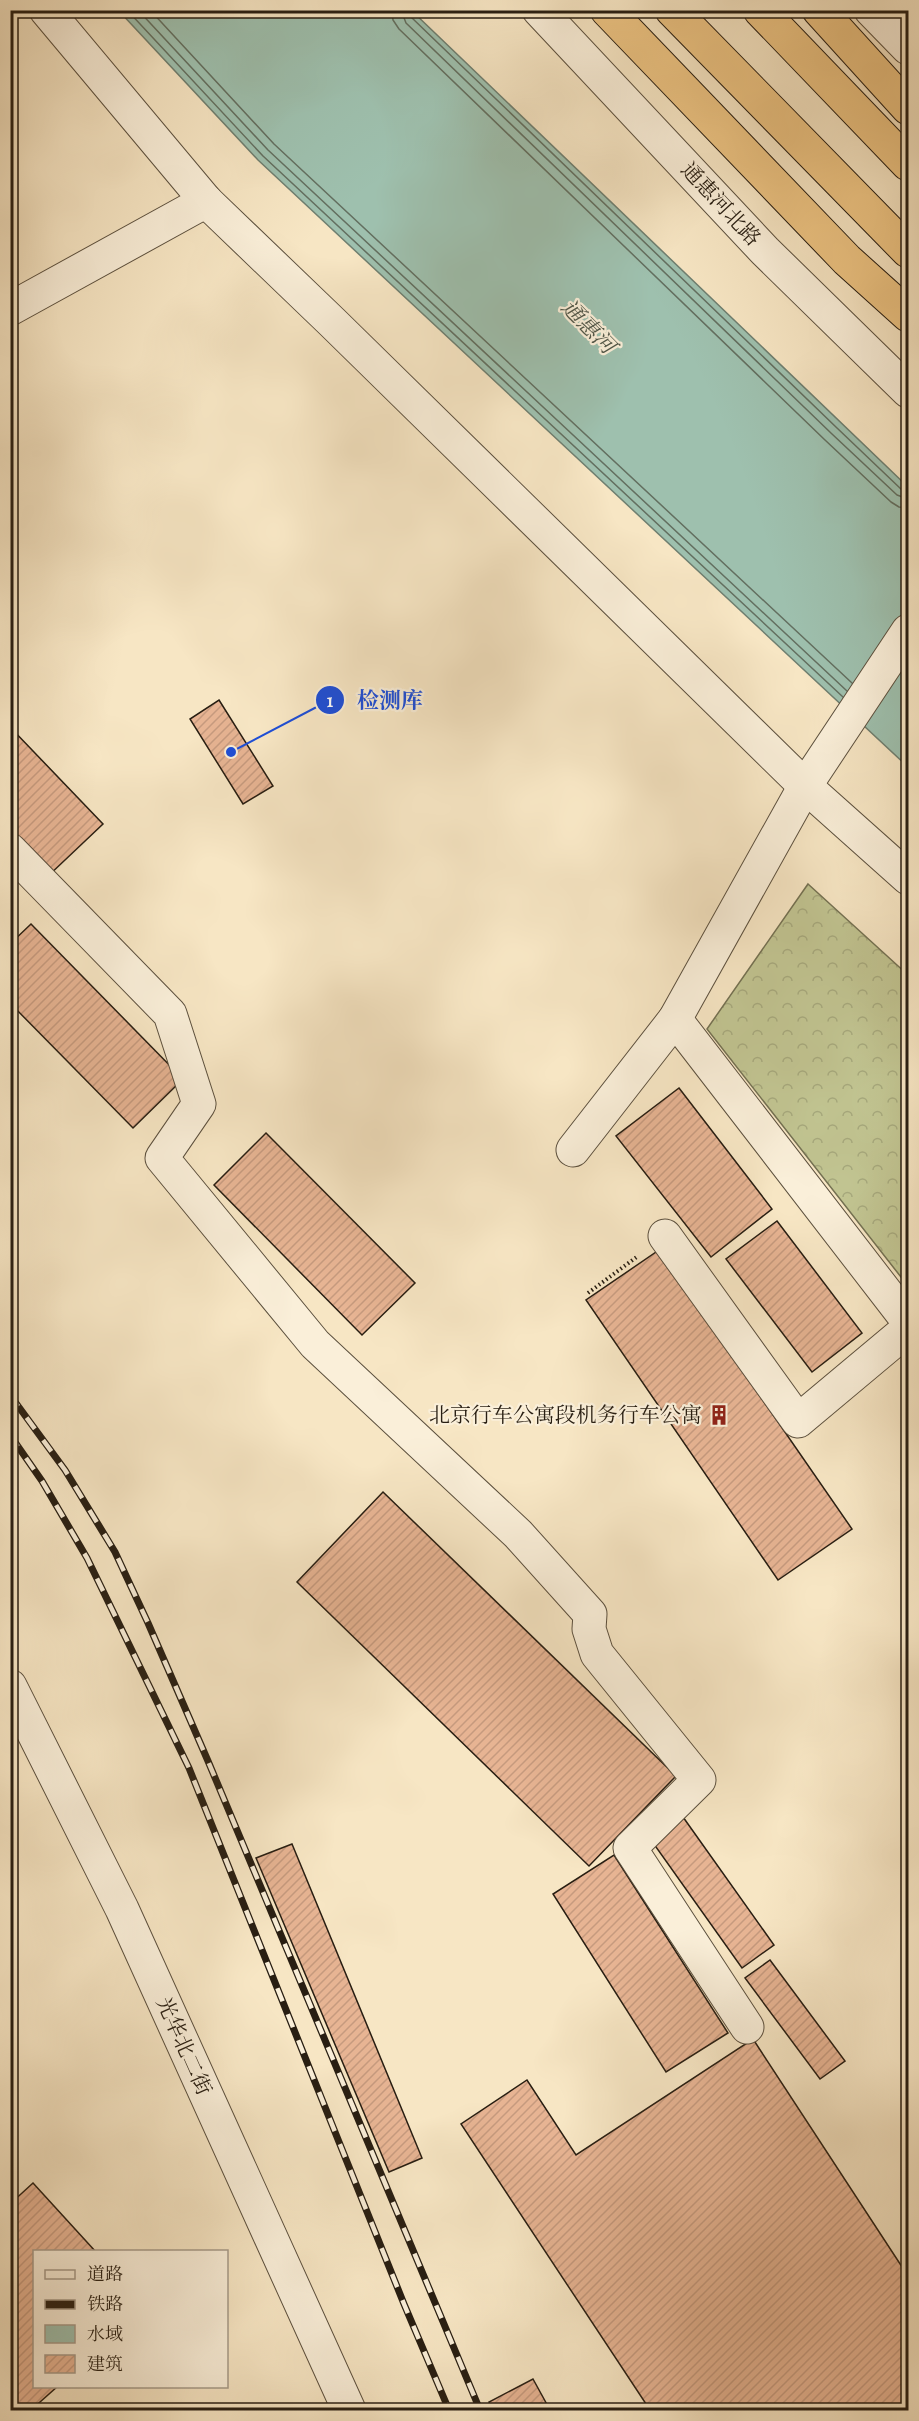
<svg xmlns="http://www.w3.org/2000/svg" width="919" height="2421" viewBox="0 0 919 2421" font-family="Alegreya,'Noto Serif SC',serif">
<defs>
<pattern id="forest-crowns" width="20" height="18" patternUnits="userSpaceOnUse" patternTransform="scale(1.5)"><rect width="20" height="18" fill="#c1c491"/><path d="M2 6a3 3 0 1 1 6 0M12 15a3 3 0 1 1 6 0" fill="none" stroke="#a6a87c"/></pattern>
<pattern id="building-hatch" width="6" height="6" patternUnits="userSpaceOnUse" patternTransform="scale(1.5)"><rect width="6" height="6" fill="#e7b493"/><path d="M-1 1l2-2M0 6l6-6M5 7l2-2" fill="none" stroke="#c69a7e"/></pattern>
</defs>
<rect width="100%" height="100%" fill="#f7e6c4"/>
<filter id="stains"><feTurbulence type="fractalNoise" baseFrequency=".00333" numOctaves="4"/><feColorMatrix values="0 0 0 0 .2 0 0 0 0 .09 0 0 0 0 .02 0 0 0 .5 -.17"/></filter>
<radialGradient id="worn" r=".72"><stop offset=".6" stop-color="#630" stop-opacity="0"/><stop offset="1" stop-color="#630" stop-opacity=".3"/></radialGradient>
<path fill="url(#forest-crowns)" stroke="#747152" stroke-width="1.5" d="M808,884L908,975V1286L707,1029Z"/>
<path fill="#9ec0ae" stroke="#6f7f70" stroke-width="1.5" d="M119,11H412L908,487V767L258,160Z"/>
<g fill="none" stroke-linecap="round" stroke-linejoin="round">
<g stroke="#636f60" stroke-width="1.5">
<path d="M127,10L263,156L843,697"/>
<path d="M138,10L268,150L847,691"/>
<path d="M150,10L274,144L852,683"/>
<path d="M392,10L393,20L399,29L825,440L891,502L899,507L908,508"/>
<path d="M401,10L406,23L832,434L897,495L908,499"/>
<path d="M409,10L411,17L837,428L902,490L908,491"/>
</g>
</g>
<g fill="url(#building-hatch)" stroke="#281e12" stroke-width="1.5">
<path d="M219,700L273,786L243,804L190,719Z"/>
<path d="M10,727L103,824L46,878L10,840Z"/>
<path d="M31,924L183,1079L133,1128L10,1003V944Z"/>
<path d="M679,1088L772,1209L711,1257L616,1136Z"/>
<path d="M266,1133L415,1283L362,1335L214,1185Z"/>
<path d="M777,1221L862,1333L812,1372L726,1259Z"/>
<path d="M659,1250L852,1529L778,1580L586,1300Z"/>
<path d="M383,1492L676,1776L589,1866L297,1582Z"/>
<path d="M683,1817L774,1945L742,1968L651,1840Z"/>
<path d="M292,1844L422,2158L389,2172L256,1858Z"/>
<path d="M614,1855L728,2033L666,2072L553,1894Z"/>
<path d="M770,1960L845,2061L820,2079L745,1978Z"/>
<path d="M753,2039L908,2276V2410H650L461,2124L527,2080L576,2155Z"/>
<path d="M33,2183L96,2252H34V2386H58L31,2410H10V2204Z"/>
<path d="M533,2379L550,2410H493L489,2402Z"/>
</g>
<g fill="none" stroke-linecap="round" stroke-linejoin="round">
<g stroke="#5c503e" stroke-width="35">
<g id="minor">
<path d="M46,10L206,201L332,322L805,786L908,878"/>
<path d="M539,10L765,251L908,391"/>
<path d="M871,10L908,48"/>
<path d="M10,309L206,201"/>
<path d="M10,850L170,1014L199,1104L162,1158L315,1344L518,1534L590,1614L589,1629L597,1654L699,1780L630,1848L747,2027"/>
<path d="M675,1019L908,1321"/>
<path d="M573,1150L675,1019L805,786L908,631"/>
<path d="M665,1236L798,1421L908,1329"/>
<path d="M10,1686L122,1909L349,2410"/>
</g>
</g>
<g stroke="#281e12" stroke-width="35">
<g id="highway">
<path d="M607,10L847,260L908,315"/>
<path d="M672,10L908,251"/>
<path d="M760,10L908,164"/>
<path d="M819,10L908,108"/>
</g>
</g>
<path stroke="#281e12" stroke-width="4" stroke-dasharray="1.5 3" stroke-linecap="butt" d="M588,1293L638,1256"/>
<use href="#minor" stroke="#faefd9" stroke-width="33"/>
<use href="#highway" stroke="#ecc382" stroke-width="33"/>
<g stroke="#281e12" stroke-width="7">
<g id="rail">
<path d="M10,1395L65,1470L115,1552L148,1623L208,1761L480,2410"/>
<path d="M10,1435L42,1481L87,1558L189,1768L404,2304L449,2410"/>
</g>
</g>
<use href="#rail" stroke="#faefd9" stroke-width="4.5" stroke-dasharray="14" stroke-linecap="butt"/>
</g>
<defs>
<g id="building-bare" transform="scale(1.62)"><path d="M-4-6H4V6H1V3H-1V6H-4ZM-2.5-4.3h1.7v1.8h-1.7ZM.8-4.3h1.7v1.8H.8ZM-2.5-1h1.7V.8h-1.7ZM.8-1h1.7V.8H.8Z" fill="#8f2418" stroke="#faefd9" stroke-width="2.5" paint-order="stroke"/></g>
</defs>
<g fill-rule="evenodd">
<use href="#building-bare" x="719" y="1415"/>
</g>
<g text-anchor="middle" stroke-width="4.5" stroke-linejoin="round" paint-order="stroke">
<g font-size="21" fill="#281e12" stroke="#faefd9">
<text transform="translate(721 204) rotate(47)" y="7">通惠河北路</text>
<text transform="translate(184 2046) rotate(66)" y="7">光华北二街</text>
</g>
<g font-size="21" fill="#281e12" stroke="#faefd9" text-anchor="end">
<text x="702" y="1422">北京行车公寓段机务行车公寓</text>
</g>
<g font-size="22" font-style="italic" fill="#515749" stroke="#faefd9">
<text transform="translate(589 326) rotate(45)" y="8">通惠河</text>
</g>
</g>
<path fill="none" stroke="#1d4ed8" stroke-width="2" d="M231 752L330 700"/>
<g fill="#1d4ed8" stroke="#faefd9" stroke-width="2">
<circle cx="231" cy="752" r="6"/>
<circle cx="330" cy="700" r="15"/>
</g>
<g font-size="18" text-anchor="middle" font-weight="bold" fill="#fff">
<text x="330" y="707">1</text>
</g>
<g font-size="22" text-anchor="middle" font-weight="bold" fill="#1d4ed8" stroke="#faefd9" stroke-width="4.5" stroke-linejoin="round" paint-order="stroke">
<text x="390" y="708">检测库</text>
</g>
<rect width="919" height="2421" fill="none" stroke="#f7e6c4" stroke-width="36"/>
<rect x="12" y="12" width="895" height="2397" fill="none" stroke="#281e12" stroke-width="3"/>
<rect x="18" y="18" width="883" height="2385" fill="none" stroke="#281e12" stroke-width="1.5"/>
<rect x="33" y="2250" width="195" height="138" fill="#faefd9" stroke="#a69b89" stroke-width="1.5"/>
<rect x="45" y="2270" width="30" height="9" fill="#faefd9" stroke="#a69b89" stroke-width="1.5"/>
<text x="87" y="2280" font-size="18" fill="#281e12">道路</text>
<rect x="45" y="2300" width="30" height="9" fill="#281e12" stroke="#a69b89" stroke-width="1.5"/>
<text x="87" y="2310" font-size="18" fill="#281e12">铁路</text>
<rect x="45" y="2325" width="30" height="18" fill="#9ec0ae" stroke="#a69b89" stroke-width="1.5"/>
<text x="87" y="2340" font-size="18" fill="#281e12">水域</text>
<rect x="45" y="2355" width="30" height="18" fill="url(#building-hatch)" stroke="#a69b89" stroke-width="1.5"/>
<text x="87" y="2370" font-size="18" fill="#281e12">建筑</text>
<rect width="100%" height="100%" filter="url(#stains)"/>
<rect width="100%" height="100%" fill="url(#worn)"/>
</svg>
